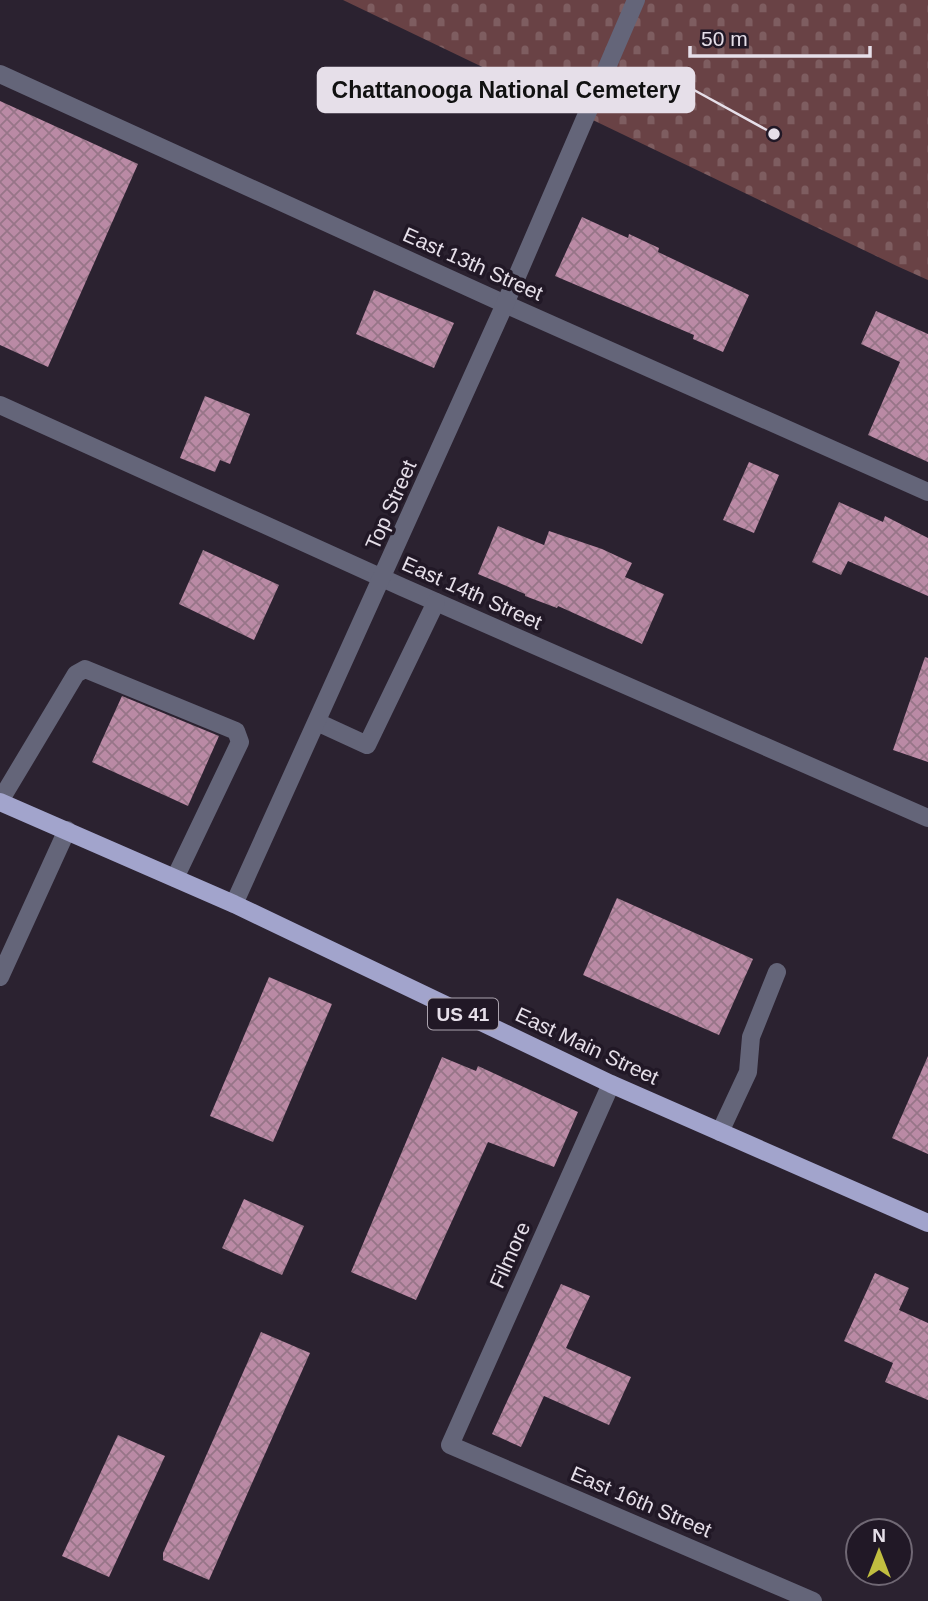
<svg xmlns="http://www.w3.org/2000/svg" width="928" height="1601" viewBox="0 0 928 1601" font-family="Arial,sans-serif">
<defs>
<pattern id="cemetery-stones" width="16" height="16" patternUnits="userSpaceOnUse" patternTransform="scale(1.75)"><rect width="16" height="16" fill="#694245"/><path d="M2 7V4a2 2 0 0 1 4 0v3zM10 15v-3a2 2 0 0 1 4 0v3z" fill="#7e5d60"/></pattern>
<pattern id="building-cross-hatch" width="8" height="8" patternUnits="userSpaceOnUse" patternTransform="scale(1.75)"><rect width="8" height="8" fill="#ba8aa5"/><path d="M0 0l8 8M0 8l8-8" fill="none" stroke="#977588"/></pattern>
</defs>
<rect width="100%" height="100%" fill="#2b2230"/>
<path fill="url(#cemetery-stones)" d="M343,0H928V280L899,267Z"/>
<g fill="url(#building-cross-hatch)">
<path d="M0,101L138,164L48,367L0,345Z"/>
<path d="M582,217L628,238L629,234L659,248L658,252L749,295L723,352L693,339L694,335L555,276Z"/>
<path d="M374,290L454,323L434,368L356,334Z"/>
<path d="M876,311L928,334V462L868,435L900,362L861,344Z"/>
<path d="M205,396L250,414L230,464L220,460L215,472L180,458Z"/>
<path d="M749,462L779,475L754,533L723,520Z"/>
<path d="M839,502L883,522L885,516L928,538V596L848,561L841,575L812,562Z"/>
<path d="M498,526L544,545L549,531L602,549L632,563L625,577L664,594L642,644L558,606L557,608L525,596V594L478,574Z"/>
<path d="M203,550L279,585L254,640L179,604Z"/>
<path d="M925,657L928,658V762L893,750Z"/>
<path d="M122,696L219,736L188,806L92,762Z"/>
<path d="M617,898L753,959L719,1035L583,975Z"/>
<path d="M269,977L332,1004L273,1142L210,1116Z"/>
<path d="M928,1056V1154L892,1138Z"/>
<path d="M442,1057L476,1071L478,1066L578,1112L554,1167L488,1142L416,1300L351,1272Z"/>
<path d="M244,1199L304,1226L282,1275L222,1248Z"/>
<path d="M875,1273L909,1288L899,1310L928,1323V1400L885,1382L893,1363L844,1341Z"/>
<path d="M561,1284L590,1296L566,1348L631,1377L609,1425L544,1396L521,1447L492,1434Z"/>
<path d="M261,1332L310,1353L209,1580L163,1560V1553Z"/>
<path d="M118,1435L165,1456L109,1577L62,1556Z"/>
</g>
<g fill="none" stroke-linecap="round" stroke-linejoin="round">
<g stroke="#646579" stroke-width="18">
<path d="M0,74L505,304L928,492"/>
<path d="M0,405L402,587L928,818"/>
<path d="M317,722L367,745L436,602"/>
<path d="M0,801L76,674L85,669L236,731L240,742L175,878"/>
<path d="M234,904L505,304L636,0"/>
<path d="M0,977L67,830"/>
<path d="M611,1084L450,1445L813,1601"/>
<path d="M720,1132L748,1072L751,1037L777,972"/>
</g>
<path stroke="#a2a4cc" stroke-width="18" d="M0,802L234,904L611,1084L928,1223"/>
</g>
<g text-anchor="middle" stroke-width="7" stroke-linejoin="round" paint-order="stroke">
<rect fill="#211826" stroke="#aba3ae" stroke-width="2" x="428" y="998.5" width="70" height="31" rx="5"/>
<g font-size="19" font-weight="bold" fill="#e6dfe9">
<text x="463" y="1021">US 41</text>
</g>
<g font-size="21" fill="#e6dfe9" stroke="#211826">
<text transform="translate(473 264) rotate(24)" y="7">East 13th Street</text>
<text transform="translate(391 505) rotate(-66)" y="7">Top Street</text>
<text transform="translate(472 593) rotate(24)" y="7">East 14th Street</text>
<text transform="translate(587 1046) rotate(25)" y="7">East Main Street</text>
<text transform="translate(510 1255) rotate(-66)" y="7">Filmore</text>
<text transform="translate(641 1502) rotate(23)" y="7">East 16th Street</text>
</g>
</g>
<path fill="none" stroke="#e6dfe9" stroke-width="2.5" d="M774 134L694 90"/>
<circle fill="#e6dfe9" stroke="#211826" stroke-width="2.5" cx="774" cy="134" r="7"/>
<rect fill="#e6dfe9" stroke="#e6dfe9" stroke-width="2.5" x="318" y="68" width="376" height="44" rx="7"/>
<g font-size="23" text-anchor="middle" font-weight="bold" fill="#111">
<text x="506" y="98">Chattanooga National Cemetery</text>
</g>
<g transform="translate(879 1552)"><circle r="33" fill="#211826" stroke="#706874" stroke-width="2"/>
<path d="M0-5L12 26L0 18L-12 26Z" fill="#c1be40"/>
<text y="-10" font-size="19" font-weight="bold" text-anchor="middle" fill="#e6dfe9">N</text>
</g>
<path d="M690 46v10h180v-10" fill="none" stroke="#e6dfe9" stroke-width="3.5"/>
<text x="701" y="46" font-size="21" fill="#e6dfe9" stroke="#211826" stroke-width="5" paint-order="stroke">50 m</text>
</svg>
